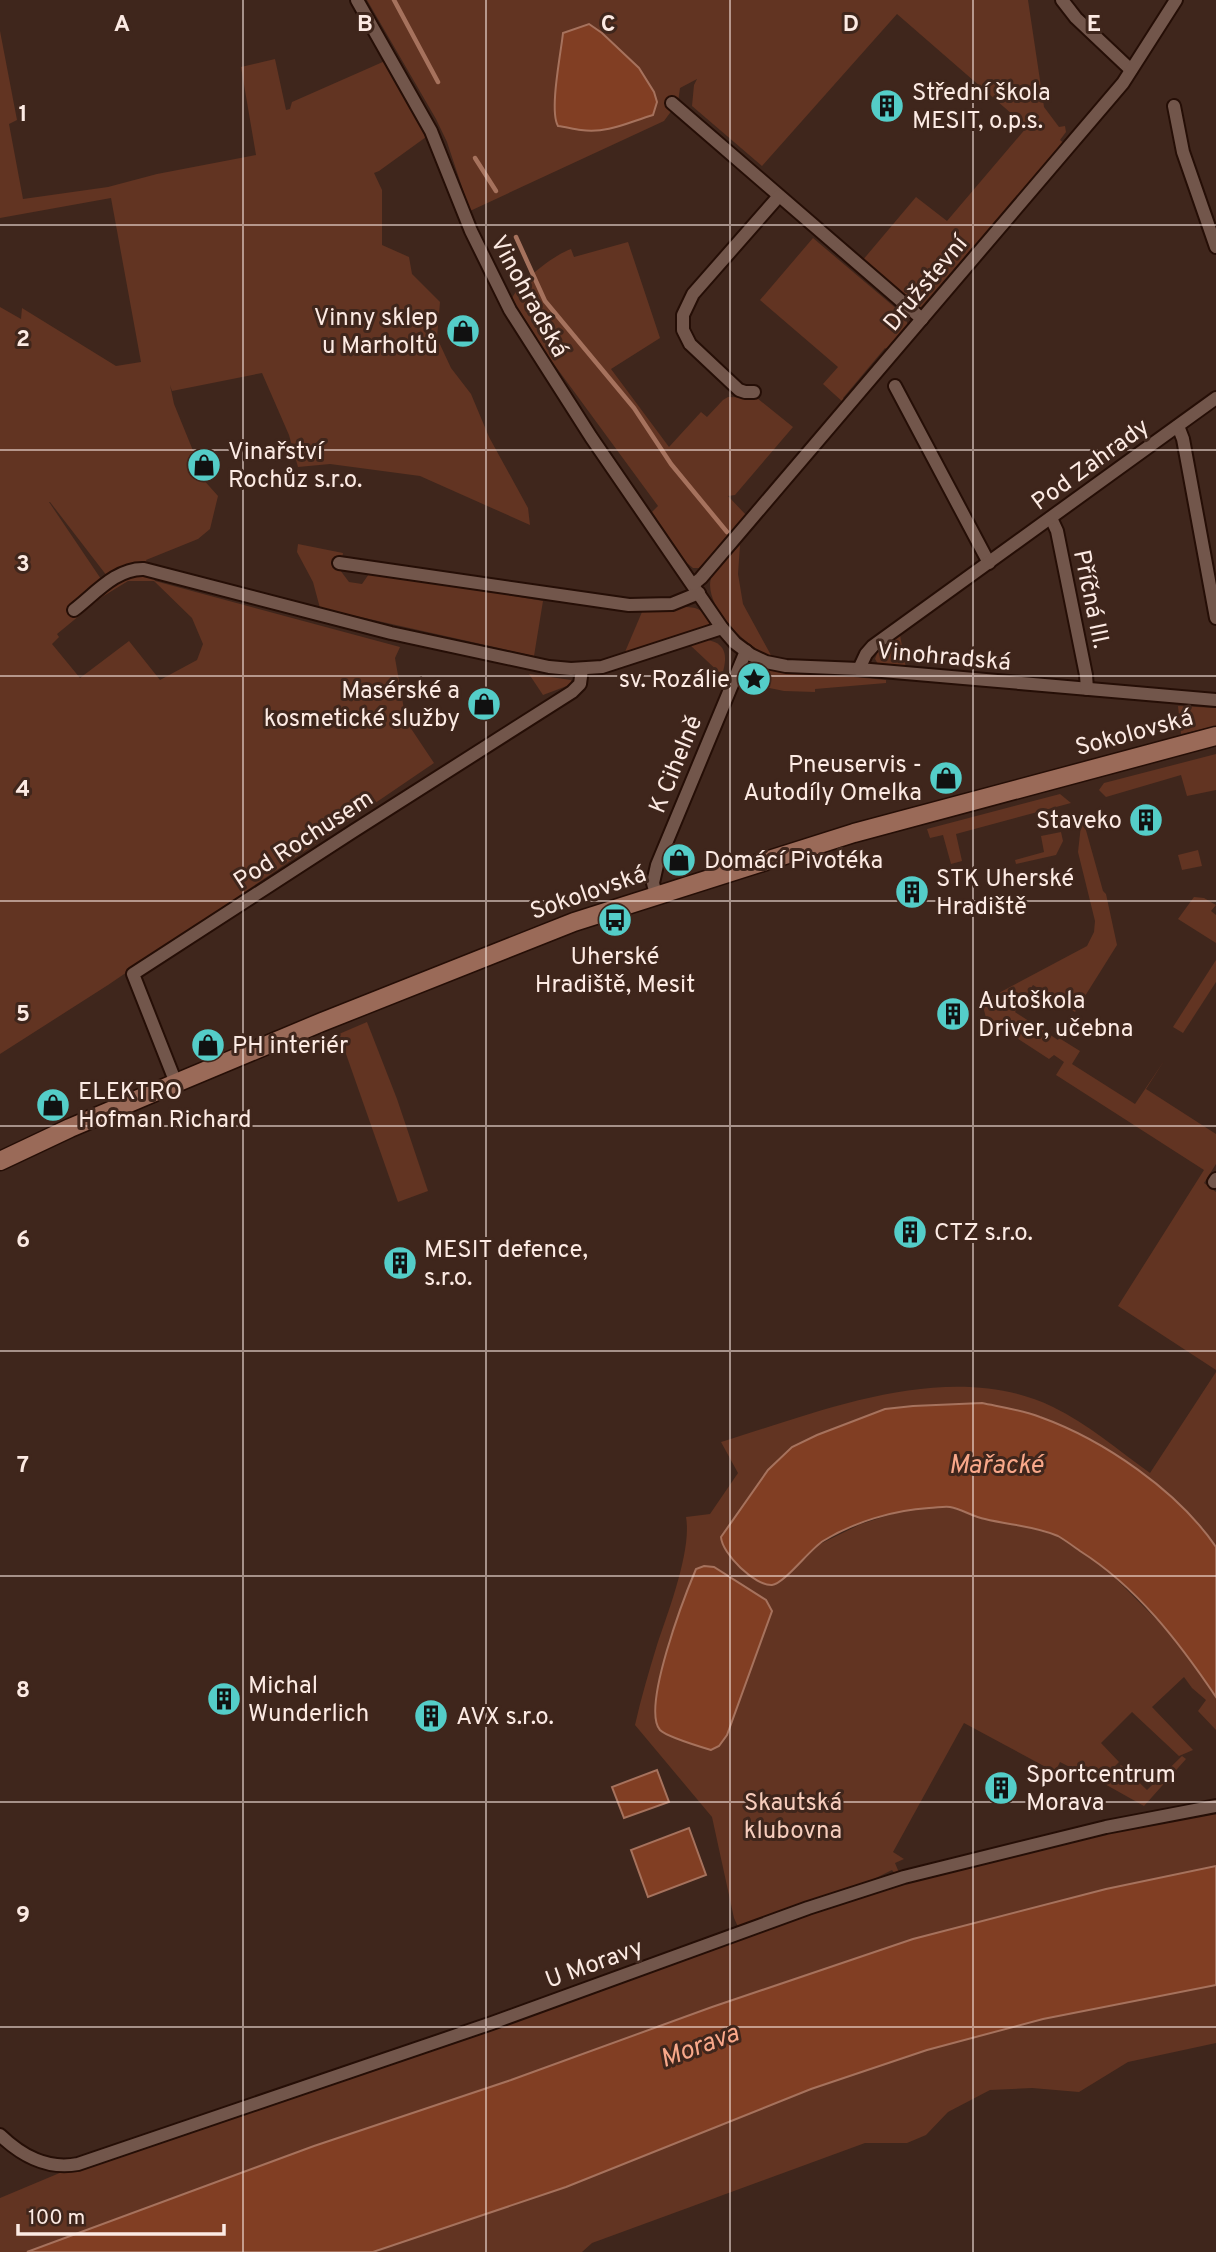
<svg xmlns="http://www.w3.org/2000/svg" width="1216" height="2252" viewBox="0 0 1216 2252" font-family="Overpass,sans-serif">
<rect width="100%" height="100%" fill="#3f261c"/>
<g fill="#623422" fill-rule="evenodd">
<path d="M367,0H1028L1044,107L1059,127L1065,126L1066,132L1060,140L1066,145L977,250L973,247L920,308H914L862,261L916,197L947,221L1027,127L897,14L762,166L692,106L694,85L697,79L680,88L678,102L664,121L470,211L447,142L436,119Z"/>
<path d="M0,31L17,120L9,124L23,199L108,187L157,174L256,155L241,67L275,59L286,110L290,109L292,102L385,61L394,75L426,137L379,171L374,173L382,190V245L409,257L412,274L440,302L437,338L451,368L471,394L489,437L528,508L530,525L420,476L330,464L298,467L289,435L262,373L172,391L170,385L174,404L196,458L193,468L218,496L210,529L198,539L146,560L155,581L400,647L395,658L406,721L434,763L108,985L0,1054V307L21,319L22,308L116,366L141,362L111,198L0,218ZM49,502H50L107,576L101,579ZM128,581H154L192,618L203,644L197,660L160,680L129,641L80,678L52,644L59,637L57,634L102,597Z"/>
<path d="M813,238L905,316L909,329L889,351L885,348L843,398L846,401L844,403L823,384L838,367L760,300Z"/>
<path d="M628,242L660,338L611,369L669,447L701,412L707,417L723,400L728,397L757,398L793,427L735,495L728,496L746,515L699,568H693L687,563L652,512L658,506L545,352L512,298C522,280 552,256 571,249L574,257Z"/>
<path d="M298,544L343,553L340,570L349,582L362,584L371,571L543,601L534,656L320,608L313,582L297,552Z"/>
<path d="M740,545L738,574L743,604L772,657C748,649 703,606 711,578C714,566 731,554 740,545Z"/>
<path d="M679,607C695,607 702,607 710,622L707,628L625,652L642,612Z"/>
<path d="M900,635L906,668L878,664L875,659L878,651Z"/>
<path d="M708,640C728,644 727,659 722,675L690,645Z"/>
<path d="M768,669L886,680V683L815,689V692L784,691L750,684L741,687L743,684L740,681C748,671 756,670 768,669Z"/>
<path d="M529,674L571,680L572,684L543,695Z"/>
<path d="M1178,706L1216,708V726L1181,734Z"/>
<path d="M1216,754V790L1187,796L1181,775L1106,797L1099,790L1104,783Z"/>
<path d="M1060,794L1071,803L956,834L962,861L951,864L943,835L930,838L927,829Z"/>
<path d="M1082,816L1103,891L1106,894L1117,945L1075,1012L1033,985L1015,1012L1058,1040L1059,1038L1080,1051L1072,1064L1135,1104L1164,1061L1146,1089L1216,1134V1164L1204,1183L1216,1192V1370L1118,1306L1204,1170L1056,1075L1064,1062L1054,1055L1049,1059L986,1018L982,1002L1087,946L1094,932L1095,921L1078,852Z"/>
<path d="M1061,832L1063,841L1056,855L1016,864L1015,860L1044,852L1041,836Z"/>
<path d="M1198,850L1202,866L1182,870L1178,855Z"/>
<path d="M1194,897L1204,898L1216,905L1211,911L1216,915V943L1178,919Z"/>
<path d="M1216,960V982L1183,1033L1173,1027Z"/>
<path d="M367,1022L397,1099L428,1191L398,1202L339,1034Z"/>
<path d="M1216,1372V1547L1203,1528L1152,1480L1093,1440L885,1409L810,1439L818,1545L861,1524L905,1510L949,1507L983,1519L1020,1525L1057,1536L1105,1568L1173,1636L1216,1697V1730L1198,1711L1206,1700L1192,1688L1184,1677L1152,1707L1193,1750L1179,1756L1132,1712L1101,1743L1119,1762L1099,1782L1060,1762L1055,1772L964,1723L893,1852L904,1859L895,1863L900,1875H896L892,1870L844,1894L739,1929L734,1918L712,1817L635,1725C641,1698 649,1671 657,1645C668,1612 692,1550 686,1517L710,1514L738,1473L721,1442C822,1411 950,1357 1053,1407C1088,1424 1118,1450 1150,1473ZM715,1567L754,1593L658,1695L669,1640L696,1569Z"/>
<path d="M1182,1756L1186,1759L1144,1806L1103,1783L1121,1765L1147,1790Z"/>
<path d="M1216,1810V1866L1106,1889L913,1939L712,2007L511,2080L314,2146L27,2252H0V2198L62,2172L351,2074L900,1881L1036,1847Z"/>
<path d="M1216,1985V2043L1128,2062L1079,2092L1032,2088L990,2090L948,2112L926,2135L907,2143H865L592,2243L582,2252H373L566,2187L811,2089L927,2050L1043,2019Z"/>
</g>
<g fill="#813e23" stroke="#a6725d" stroke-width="2">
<path d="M589,24L602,33L639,68L654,92L657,102L653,115C629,122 607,134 581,130C573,129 566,127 558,126C549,111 561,53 563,33Z"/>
<path d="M982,1403C1001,1407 1022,1410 1040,1417C1104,1440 1178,1491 1216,1547V1697C1179,1642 1137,1587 1080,1551C1073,1546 1065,1540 1058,1536C1035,1526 1009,1525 985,1519C973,1517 962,1509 950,1507C944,1506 936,1508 929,1508C894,1510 854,1522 823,1541C810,1549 784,1584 772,1585C755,1586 722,1554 721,1537L768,1470L792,1447L817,1435L885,1409L913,1406Z"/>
<path d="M704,1566L714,1567L766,1600L772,1611L727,1735L719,1746L711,1750C701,1747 666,1736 660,1730C641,1708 685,1595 696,1569Z"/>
<path d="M657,1770L669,1802L624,1818L612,1787Z"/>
<path d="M689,1828L706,1875L648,1897L631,1850Z"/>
<path d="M1216,1866V1985L1043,2019L927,2050L811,2089L566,2187L373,2252H27L314,2146L511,2080L712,2007L913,1939L1106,1889Z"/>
</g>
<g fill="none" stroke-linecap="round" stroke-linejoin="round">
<g stroke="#a6725d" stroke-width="4.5">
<path d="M394,0L438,82"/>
<path d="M475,158L496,191"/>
<path d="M516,237L545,301L634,408L671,464L727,532"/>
</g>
<g stroke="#250e06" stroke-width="16">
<g id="street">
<path d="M357,0L431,131L471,231L510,310L591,437L722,628L735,643L751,655L766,662L786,666L859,669L1216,700"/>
<path d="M1062,0L1076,18L1131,70"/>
<path d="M672,103L922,319"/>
<path d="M1174,106L1183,152L1216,247"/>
<path d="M895,386L989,563"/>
<path d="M754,392H745L739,390L690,344L683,330V315L693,294L779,196"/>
<path d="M1178,426L1183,439L1216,618"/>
<path d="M1051,518L1057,531L1086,675L1087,689"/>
<path d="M339,563L629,605L672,604L699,593"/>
<path d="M694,584L701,578L1123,83L1176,0"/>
<path d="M74,610C95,594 116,568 144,569L391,633L549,667L571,669L602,667L722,628"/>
<path d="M859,669L866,654L873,646L1216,398"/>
<path d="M656,895L653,883L657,865L746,651"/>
<path d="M176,1083L133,974L352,832L572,692L580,684L582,669"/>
<path d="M1214,1182L1216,1179"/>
<path d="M0,2135C22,2156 47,2170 78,2164L492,2023L808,1908L904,1877L1106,1827L1216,1806"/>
</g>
</g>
<g stroke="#250e06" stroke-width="21">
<path id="secondary" d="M0,1161L70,1128L176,1083L322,1022L574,922L854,833L1216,736"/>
</g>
<use href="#street" stroke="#72564b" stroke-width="12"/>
<use href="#secondary" stroke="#9a6a58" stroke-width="18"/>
</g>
<path fill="none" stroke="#fceae3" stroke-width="2" stroke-opacity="0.55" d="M243,0V2252M486,0V2252M730,0V2252M973,0V2252M0,225H1216M0,450H1216M0,676H1216M0,901H1216M0,1126H1216M0,1351H1216M0,1576H1216M0,1802H1216M0,2027H1216"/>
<defs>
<g id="building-disc" transform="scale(1.75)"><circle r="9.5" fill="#54cdc8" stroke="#3f261c"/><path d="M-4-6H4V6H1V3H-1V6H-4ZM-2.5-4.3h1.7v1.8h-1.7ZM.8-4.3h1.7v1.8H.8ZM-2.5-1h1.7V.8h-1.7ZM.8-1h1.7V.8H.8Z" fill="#111"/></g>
<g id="shop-disc" transform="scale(1.75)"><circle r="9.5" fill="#54cdc8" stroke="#3f261c"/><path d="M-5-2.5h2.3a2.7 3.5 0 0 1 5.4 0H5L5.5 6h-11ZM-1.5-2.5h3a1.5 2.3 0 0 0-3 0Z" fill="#111"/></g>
<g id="sight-disc" transform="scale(1.75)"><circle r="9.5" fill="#54cdc8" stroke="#3f261c"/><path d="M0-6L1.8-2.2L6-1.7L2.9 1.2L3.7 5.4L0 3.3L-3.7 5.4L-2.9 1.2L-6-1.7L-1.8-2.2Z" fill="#111"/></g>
<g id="bus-disc" transform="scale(1.75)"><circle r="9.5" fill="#54cdc8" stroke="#3f261c"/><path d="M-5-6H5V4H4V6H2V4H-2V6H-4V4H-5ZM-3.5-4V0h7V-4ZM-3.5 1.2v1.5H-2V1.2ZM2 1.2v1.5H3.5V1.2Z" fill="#111"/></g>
</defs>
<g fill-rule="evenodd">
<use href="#building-disc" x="887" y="106"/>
<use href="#shop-disc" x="463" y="331"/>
<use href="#shop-disc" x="204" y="465"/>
<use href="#sight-disc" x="754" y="679"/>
<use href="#shop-disc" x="484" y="704"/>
<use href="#shop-disc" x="946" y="778"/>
<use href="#building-disc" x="1146" y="820"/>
<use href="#shop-disc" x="679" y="860"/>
<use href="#building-disc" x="912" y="892"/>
<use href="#bus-disc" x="615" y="920"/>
<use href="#building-disc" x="953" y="1014"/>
<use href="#shop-disc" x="208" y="1045"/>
<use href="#shop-disc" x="53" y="1105"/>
<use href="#building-disc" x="910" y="1232"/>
<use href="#building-disc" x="400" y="1263"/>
<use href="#building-disc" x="224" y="1699"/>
<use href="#building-disc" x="431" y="1716"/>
<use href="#building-disc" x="1001" y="1788"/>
</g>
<g text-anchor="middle" stroke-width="6" stroke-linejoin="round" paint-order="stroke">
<g font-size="24" fill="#fceae3" stroke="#3f261c" text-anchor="start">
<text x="912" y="100">Střední škola<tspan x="912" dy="28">MESIT, o.p.s.</tspan></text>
<text x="438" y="325" text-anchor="end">Vinny sklep<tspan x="438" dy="28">u Marholtů</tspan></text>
<text x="228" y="459">Vinařství<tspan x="228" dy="28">Rochůz s.r.o.</tspan></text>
<text x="730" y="687" text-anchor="end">sv. Rozálie</text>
<text x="460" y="698" text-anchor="end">Masérské a<tspan x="460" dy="28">kosmetické služby</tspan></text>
<text x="922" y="772" text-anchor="end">Pneuservis -<tspan x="922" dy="28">Autodíly Omelka</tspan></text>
<text x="1122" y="828" text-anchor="end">Staveko</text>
<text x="704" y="868">Domácí Pivotéka</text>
<text x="936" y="886">STK Uherské<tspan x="936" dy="28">Hradiště</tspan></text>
<text x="615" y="964" text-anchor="middle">Uherské<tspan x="615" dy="28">Hradiště, Mesit</tspan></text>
<text x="978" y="1008">Autoškola<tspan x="978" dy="28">Driver, učebna</tspan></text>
<text x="232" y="1053">PH interiér</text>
<text x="78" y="1099">ELEKTRO<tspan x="78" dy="28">Hofman Richard</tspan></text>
<text x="934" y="1240">CTZ s.r.o.</text>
<text x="424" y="1257">MESIT defence,<tspan x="424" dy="28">s.r.o.</tspan></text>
<text x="248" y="1693">Michal<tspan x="248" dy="28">Wunderlich</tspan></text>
<text x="456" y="1724">AVX s.r.o.</text>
<text x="1026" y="1782">Sportcentrum<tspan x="1026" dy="28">Morava</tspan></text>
</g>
<g font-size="24" fill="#fceae3" stroke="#3f261c">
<text transform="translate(925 283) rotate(-50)" y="8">Družstevní</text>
<text transform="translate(530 296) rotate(61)" y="8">Vinohradská</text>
<text transform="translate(1090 464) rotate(-36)" y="8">Pod Zahrady</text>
<text transform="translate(1092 599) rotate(78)" y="8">Příčná III.</text>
<text transform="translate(944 656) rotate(5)" y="8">Vinohradská</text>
<text transform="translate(1134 732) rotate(-15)" y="8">Sokolovská</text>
<text transform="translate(675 764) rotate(-68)" y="8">K Cihelně</text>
<text transform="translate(303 839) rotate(-33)" y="8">Pod Rochusem</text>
<text transform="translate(588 892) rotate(-19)" y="8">Sokolovská</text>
<text transform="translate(594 1963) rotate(-20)" y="8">U Moravy</text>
</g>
<g font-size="24" fill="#f7cdbd" stroke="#3f261c">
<text x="793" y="1810">Skautská<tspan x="793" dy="28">klubovna</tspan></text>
</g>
<g font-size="26" font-style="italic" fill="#f9a88a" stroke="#3f261c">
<text x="996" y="1473">Mařacké</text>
<text transform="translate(699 2045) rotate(-20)" y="9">Morava</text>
</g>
</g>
<g font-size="23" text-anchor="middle" font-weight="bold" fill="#fceae3" stroke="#3f261c" stroke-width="6" stroke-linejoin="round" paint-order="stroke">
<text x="122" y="31">A</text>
<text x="365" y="31">B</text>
<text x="608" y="31">C</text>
<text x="851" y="31">D</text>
<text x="1094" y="31">E</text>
<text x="23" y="121">1</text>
<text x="23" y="346">2</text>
<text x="23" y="571">3</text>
<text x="23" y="796">4</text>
<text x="23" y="1021">5</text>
<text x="23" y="1247">6</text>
<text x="23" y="1472">7</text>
<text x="23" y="1697">8</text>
<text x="23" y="1922">9</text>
</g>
<path d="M18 2224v10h206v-10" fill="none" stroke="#fceae3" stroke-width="3.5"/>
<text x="28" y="2224" font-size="21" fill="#fceae3" stroke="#3f261c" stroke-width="5" paint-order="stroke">100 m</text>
</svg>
